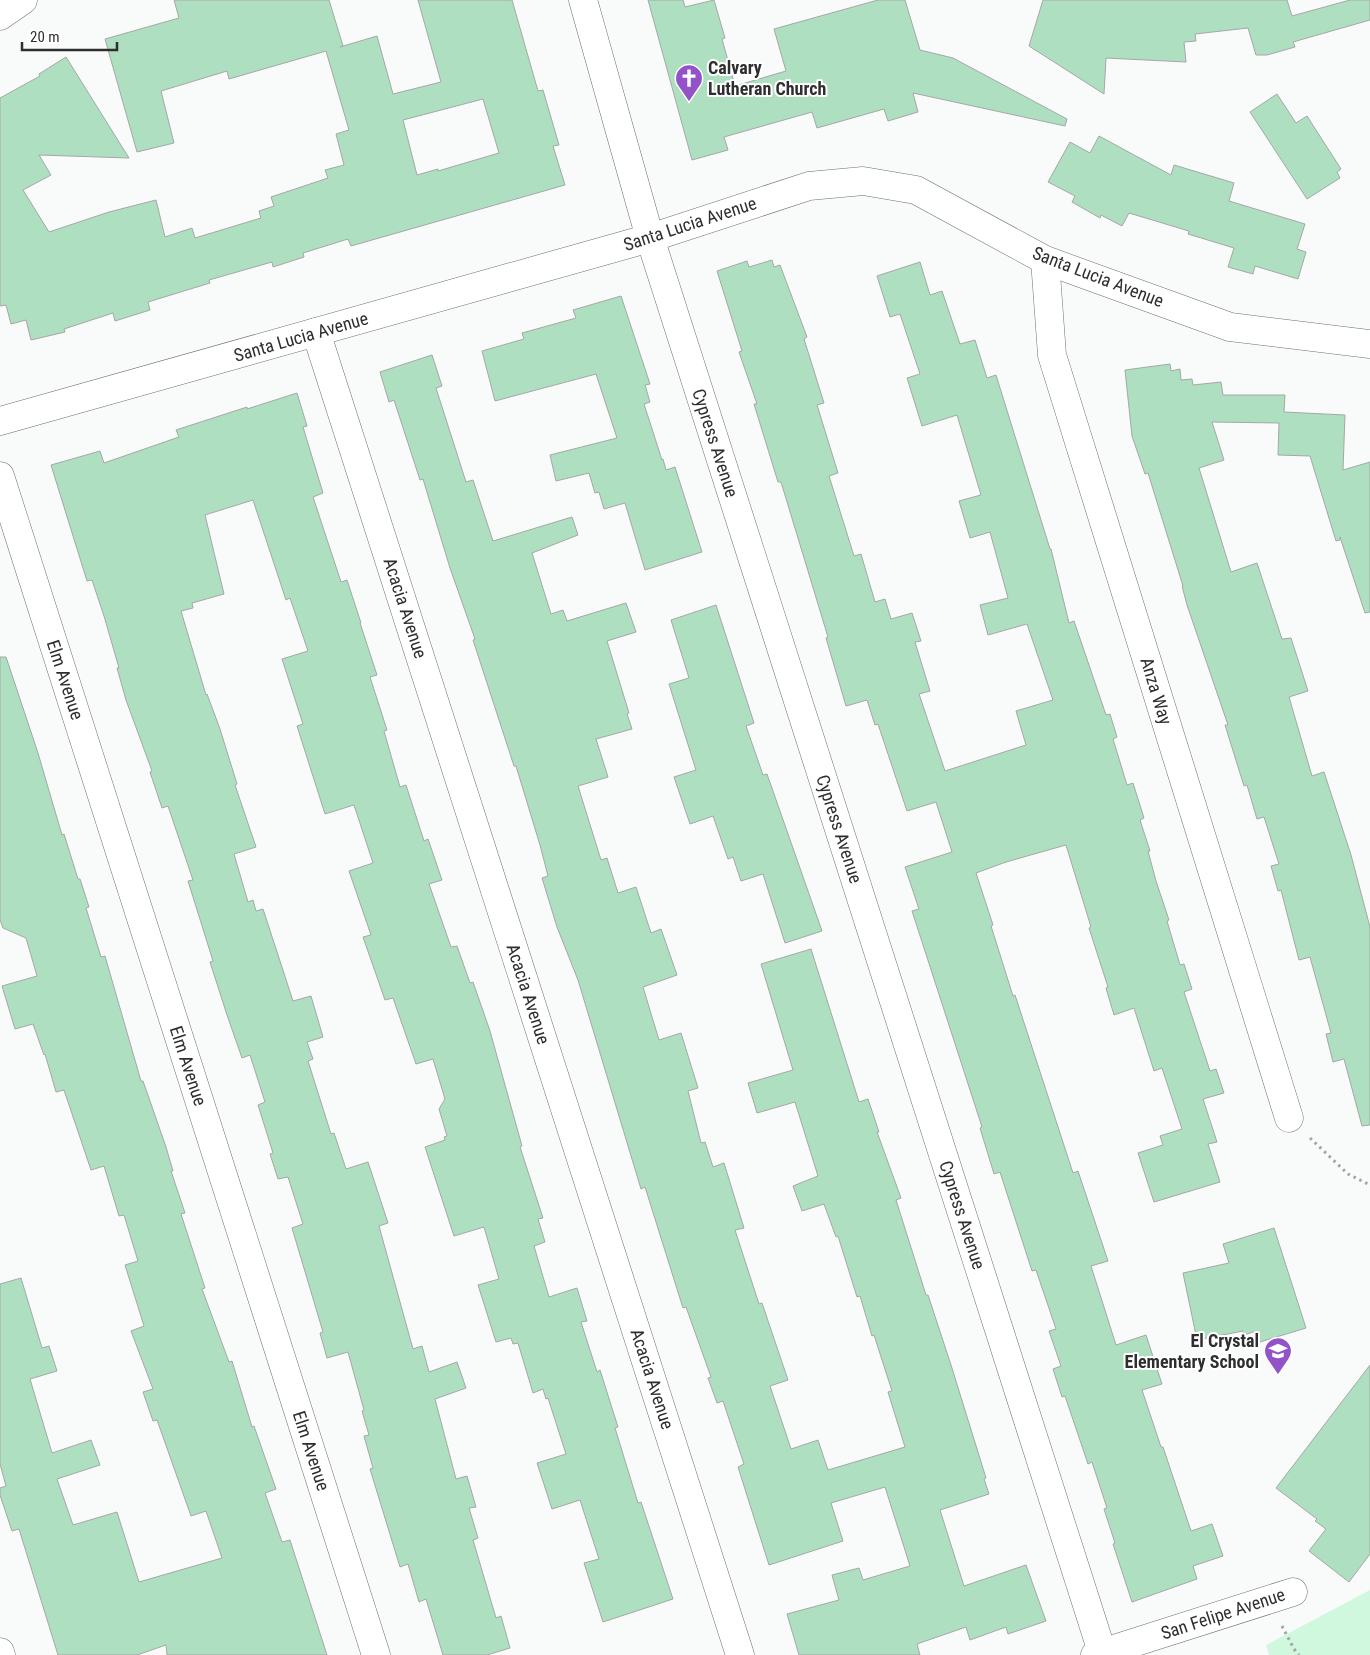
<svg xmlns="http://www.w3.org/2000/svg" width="1370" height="1655" viewBox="0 0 1370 1655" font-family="'Roboto Condensed',sans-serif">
<rect width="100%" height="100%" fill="#f8fbf9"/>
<path fill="#cff8de" d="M1370,1590V1655H1269L1266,1645Z"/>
<g fill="#aedfc0" stroke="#a5a8a6" fill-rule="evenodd">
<path d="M174,0H329L343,46L340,47L377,36L393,94L441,82L418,0H512L538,91L543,90L559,145L553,146L565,185L351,246L348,239L303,253L304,257L273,267L272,262L209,280L210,283L148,302L150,310L115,321L113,313L64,329L65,332L31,340L26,320L11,324L6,305L0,306V98L40,76L39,74L66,57L129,158L39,155L51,175L23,190L49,232L109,212L156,200L165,237L192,228L195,238L261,218L259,211L274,206L271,197L328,178L325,170L344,165L336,134L349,130L326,51L229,79L227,71L161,91L174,143L137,152L105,39L179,18ZM483,99L499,153L438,171V169L417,175L403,120Z"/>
<path d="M648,0H683L685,7L714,0L725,38L722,39L735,86L786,71L774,29L878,0H905L920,50L953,58L1067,119L1065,126L913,93L918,112L888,121L884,109L817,128L812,112L724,137L728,150L692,160Z"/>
<path d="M1043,0H1287L1292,16L1350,0H1370V20L1293,42L1295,47L1267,55H1256L1248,28L1195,34L1196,41L1184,42L1186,62L1106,58L1104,94L1029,46Z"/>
<path d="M1277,94L1296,123L1307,116L1341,169L1337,172L1340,178L1307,199L1250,112Z"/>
<path d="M1099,136L1171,175L1174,165L1234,183L1229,201L1305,224L1297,249L1306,252L1298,279L1255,266L1253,274L1228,267L1234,248L1188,234L1189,231L1129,213L1122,226L1101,215L1100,218L1072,202L1075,196L1048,182L1070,142L1090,153Z"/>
<path d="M772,260L774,267L780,265L807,337L804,339L824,403L817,405L838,473L829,476L854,556L861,554L875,602L885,599L891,619L912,613L921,641L915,642L930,691L919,694L945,771L1026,745L1016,711L1053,700L1027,624L988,635L980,605L1008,598L990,532L970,538L959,501L981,495L957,415L922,426L907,378L920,374L900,314L890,317L877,276L920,262L930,295L942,291L960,344L975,340L987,378L996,375L1050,549H1051L1069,623L1074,621L1106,715L1110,714L1117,737L1113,739L1127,785L1133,783L1144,818L1140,820L1150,851H1148L1156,881L1169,920L1167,921L1180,965L1184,964L1192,989L1184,992L1210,1071L1216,1069L1224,1093L1203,1099L1217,1142L1208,1144L1220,1182L1154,1202L1138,1153L1163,1145L1160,1136L1182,1129L1162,1068L1154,1071L1134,1008L1114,1015L1106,988L1108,987L1089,928L1091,927L1066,845L1006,862L976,873L993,925L991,926L1013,996L1015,995L1073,1173L1078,1171L1108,1261L1091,1266L1116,1345L1146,1335L1162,1384L1142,1390L1161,1447H1163L1191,1531L1212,1524L1223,1556L1193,1566L1197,1579L1132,1602L1113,1544L1115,1543L1104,1509L1107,1508L1092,1462L1088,1464L1065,1396L1062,1397L1053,1369L1061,1366L1049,1331L1056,1329L1036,1270L1032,1271L1000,1172L994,1174L980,1128L982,1127L912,911L919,909L905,867L952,852L936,802L907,811L878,724L875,725L867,700L846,706L826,638L828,637L781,482H778L754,404H757L739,352L742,351L717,271L747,261L749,267Z"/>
<path d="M621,296L650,384L645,385L650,402L644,404L662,460L663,459L666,470L675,467L702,552L645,570L625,503L604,509L599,492L595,493L589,473L556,481L550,455L617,438L596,374L495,401L482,351L524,339L522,333L576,318L573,310Z"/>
<path d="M432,355L442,386L436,388L466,482L473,480L493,541L572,517L578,535L532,553L551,614L563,610L567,621L626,603L636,632L607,641L629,713L627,714L632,729L596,739L608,777L578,786L601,860L607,858L618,893L636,887L651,933L661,929L677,975L643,987L659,1040L681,1033L698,1088L688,1091L701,1143L705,1142L713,1167L724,1163L744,1228L735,1230L759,1304L762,1303L788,1380L770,1386L791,1449L818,1440L828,1470L905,1447L888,1392L892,1391L874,1335L872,1336L860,1296L857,1297L838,1236L836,1237L824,1204L802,1211L793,1186L818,1176L795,1102L757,1113L748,1083L793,1070L761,964L811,949L859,1102L868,1099L879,1132H877L901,1198L896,1200L926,1295H928L951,1365L986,1478L984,1479L989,1494L940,1510L964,1586L1026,1565L1046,1621L1008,1634L1006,1627L970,1640L966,1627L917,1644L920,1655H799L787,1614L839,1600L832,1575L859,1568L863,1580L910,1566L885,1487L831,1503L843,1541L769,1565L738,1467L744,1464L723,1401L717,1403L708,1378L711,1377L686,1307L683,1308L645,1187L641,1189L578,980L557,927L542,878L548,876L540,845L516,766H514L473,640L475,639L450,568L423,479L420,480L394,400L389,402L380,372Z"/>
<path d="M1170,364L1171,371L1180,369L1181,380L1192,379L1193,385L1221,382L1223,395H1285L1284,412L1345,415L1343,470L1370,462V612L1365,613L1340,537V540L1336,541L1310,456L1278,455L1279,423L1212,422L1224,460L1199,468L1231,572L1257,563L1282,639L1291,638L1308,691L1289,697L1312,776L1324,772L1351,855L1370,927V1125L1362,1126L1344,1059L1333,1062L1326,1034L1331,1033L1310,957L1299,960L1281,890L1278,891L1271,866L1279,864L1264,817L1257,819L1247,785L1244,786L1225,725H1228L1187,605L1182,586H1183L1148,473L1145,474L1132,436L1125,370Z"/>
<path d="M297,393L307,426L303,427L323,493L313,497L341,582L347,580L361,623H360L377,675L370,677L387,730L384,731L400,787L406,785L424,841L428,839L442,880L429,884L451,947L457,946L470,983L473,982L490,1031L522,1146L520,1147L543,1218L538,1219L545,1242L534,1246L549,1297L577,1288L587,1321L581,1322L597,1372L600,1370L618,1427L615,1428L638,1503L641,1502L673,1599L603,1622L584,1563L599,1559L580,1500L552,1509L537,1463L566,1454L548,1398L546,1399L543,1389L533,1393L518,1343L513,1344L511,1338L496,1342L478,1285L499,1279L484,1227L454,1236L425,1147L445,1140L444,1137L447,1136L439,1109L445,1099L433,1059L416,1064L393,998L385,1000L363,937L371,935L349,871L373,863L354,805L325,814L297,726L303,724L282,659L308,651L290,598L286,600L253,500L205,515L224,594L192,603L193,608L181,611L206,695L207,694L220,729L237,784L235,785L256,847L234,854L248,902L253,900L256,911L263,909L293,1001L311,996L323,1037L307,1042L313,1059L308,1061L331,1134L334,1133L346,1169L368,1162L388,1223L379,1226L413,1349L422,1346L429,1372L457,1362L466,1388L435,1399L456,1479L467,1476L476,1507L469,1508L478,1538L473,1540L496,1618L501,1616L510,1648L487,1655H443L426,1599L419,1602L408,1564L400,1567L370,1469L373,1468L364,1436L369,1435L362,1411L364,1410L348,1352L327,1358L320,1333L323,1332L292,1228L303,1224L288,1177L278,1179L270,1154L273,1153L258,1105L265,1102L250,1055L242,1058L227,1015L210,962L213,961L188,881L193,880L168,806L162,808L150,772L152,771L126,700L117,668H119L104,616L92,580L87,581L51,465L100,451L104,463L179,437L176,430L247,407V409Z"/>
<path d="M716,605L754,723L746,726L763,775L767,774L822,931L785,943L763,874L741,881L733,857L728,859L713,816L690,824L674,777L696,770L669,684L689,678L671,620Z"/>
<path d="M0,657H6L38,753L62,835L64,834L78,879H80L89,907L86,908L101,957L105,956L141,1081H143L166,1147L173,1171H171L185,1213L181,1214L205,1288L202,1289L229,1362L232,1361L252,1427L254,1426L276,1489L265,1493L282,1542L290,1540L327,1655H167L166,1645L137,1655H58L19,1529L12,1531L0,1495V1488L6,1486L0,1464V1284L21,1278L42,1348L49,1346L57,1371L30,1379L52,1453L91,1440L100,1465L57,1479L73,1525L117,1512L139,1582L222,1558L206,1511L191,1516L157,1420L153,1421L143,1392L153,1389L131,1331L144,1326L125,1265L138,1261L124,1215L119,1216L104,1166L91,1170L64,1090L56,1092L45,1054L44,1055L33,1024L15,1029L2,986L37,976L26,938L3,928L0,920Z"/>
<path d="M1274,1228L1306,1328L1260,1342L1256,1331L1244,1335L1243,1331L1197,1340L1183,1273L1229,1263L1223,1244Z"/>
<path d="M1370,1365V1554L1349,1582L1309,1551L1326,1529L1315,1521L1317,1519L1276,1488Z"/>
</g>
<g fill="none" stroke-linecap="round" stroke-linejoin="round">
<g stroke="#6d706e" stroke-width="29">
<g id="minor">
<path d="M583,0L650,238L1103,1655"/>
<path d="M0,16L23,0"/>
<path d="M1045,260L1052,355L1289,1118"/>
<path d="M316,332L740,1655"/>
<path d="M0,421L650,238L809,186L863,181L916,190L1045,260L1230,327L1370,344"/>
<path d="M0,476L376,1655"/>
<path d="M0,1652L1,1655"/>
<path d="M1095,1655L1293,1592"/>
</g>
</g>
<g stroke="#a3a5a4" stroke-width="3" stroke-dasharray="2.5 4" stroke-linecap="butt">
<path d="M1310,1138L1348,1174L1370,1185"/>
<path d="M1282,1626L1294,1649L1299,1655"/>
</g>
<use href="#minor" stroke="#fff" stroke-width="28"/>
</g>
<defs>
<g id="church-pin" transform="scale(1.4375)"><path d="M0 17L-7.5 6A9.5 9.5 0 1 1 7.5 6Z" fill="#9353c8" stroke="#fff"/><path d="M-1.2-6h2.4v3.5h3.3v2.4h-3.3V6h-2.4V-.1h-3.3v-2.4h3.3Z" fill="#fff"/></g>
<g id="school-pin" transform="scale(1.4375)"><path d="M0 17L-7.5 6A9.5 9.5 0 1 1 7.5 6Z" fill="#9353c8" stroke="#fff"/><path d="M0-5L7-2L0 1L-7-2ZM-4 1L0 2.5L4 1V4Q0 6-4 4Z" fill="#fff"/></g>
</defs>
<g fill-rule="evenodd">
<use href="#church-pin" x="689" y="78"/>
<use href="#school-pin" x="1278" y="1351"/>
</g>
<g text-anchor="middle" stroke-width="4" stroke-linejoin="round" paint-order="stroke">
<g font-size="18" font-weight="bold" fill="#2d2e2d" stroke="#fff" text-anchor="start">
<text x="708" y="74">Calvary<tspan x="708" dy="21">Lutheran Church</tspan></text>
<text x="1259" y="1347" text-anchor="end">El Crystal<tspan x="1259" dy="21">Elementary School</tspan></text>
</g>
<g font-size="18" fill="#2d2e2d" stroke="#fff">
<text transform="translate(690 224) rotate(-18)" y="6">Santa Lucia Avenue</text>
<text transform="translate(1098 277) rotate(21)" y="6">Santa Lucia Avenue</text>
<text transform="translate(301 337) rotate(-16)" y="6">Santa Lucia Avenue</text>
<text transform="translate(715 443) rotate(72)" y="6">Cypress Avenue</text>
<text transform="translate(405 608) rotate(72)" y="6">Acacia Avenue</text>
<text transform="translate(65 680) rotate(72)" y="6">Elm Avenue</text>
<text transform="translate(1156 691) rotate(73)" y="6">Anza Way</text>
<text transform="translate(839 829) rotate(72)" y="6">Cypress Avenue</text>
<text transform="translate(528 994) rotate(72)" y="6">Acacia Avenue</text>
<text transform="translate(188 1066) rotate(72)" y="6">Elm Avenue</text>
<text transform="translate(962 1215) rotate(72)" y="6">Cypress Avenue</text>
<text transform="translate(652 1379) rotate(72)" y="6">Acacia Avenue</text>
<text transform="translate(311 1451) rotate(72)" y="6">Elm Avenue</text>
<text transform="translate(1223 1614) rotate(-18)" y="6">San Felipe Avenue</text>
</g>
</g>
<path d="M22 42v8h95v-8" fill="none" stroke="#2d2e2d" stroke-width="2.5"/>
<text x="30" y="42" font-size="15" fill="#2d2e2d" stroke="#ffffff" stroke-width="4" paint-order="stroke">20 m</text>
</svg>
